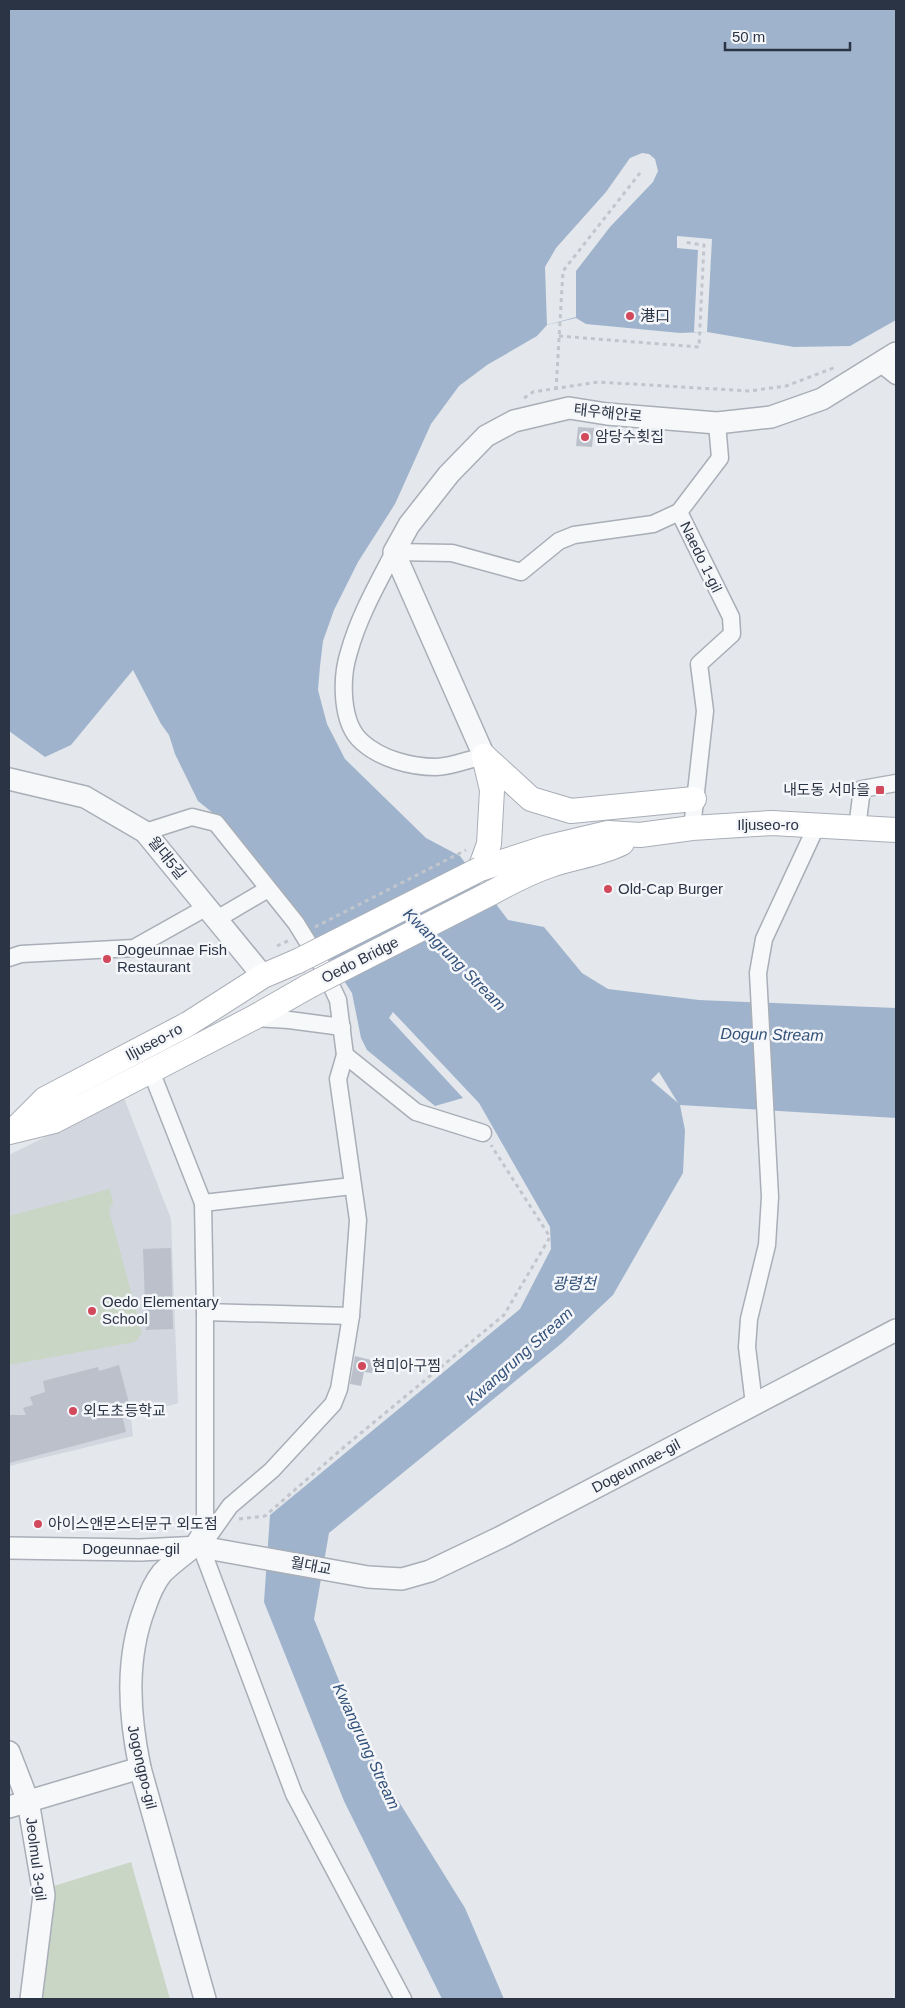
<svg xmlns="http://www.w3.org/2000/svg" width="905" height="2008" viewBox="0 0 905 2008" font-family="Helvetica,'Noto Sans KR',sans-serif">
<rect width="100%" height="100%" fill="#e4e7ec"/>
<path fill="#d2d6de" d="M124,1098L171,1219L178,1403L131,1417L133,1436L9,1466V1155Z"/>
<g fill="#c9d6c5">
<path d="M110,1189L113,1203L109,1210L142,1333L135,1342L9,1365V1216Z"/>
<path d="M131,1862L170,1999H39L54,1886Z"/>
</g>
<path fill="#9fb4cc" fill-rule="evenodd" d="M9,9H896V320L850,346L794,347L707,332L680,333L586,324L576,318L547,325L537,336L487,365L459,386L431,424L395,504L358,562L334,610L323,641L320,666L318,690L327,724L345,759L426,838L460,856L508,920L544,927L582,973L608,989L699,1000L896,1008V1118L680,1105L685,1130L683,1173L613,1295L562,1343L329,1533L314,1619L368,1752L465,1908L504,1999H442L344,1801L264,1602L270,1515L520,1309L551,1249L550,1227L479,1103L393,1012L389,1018L463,1098L435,1106L367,1050L361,1038L352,993L310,929L271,884L219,818L198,801L175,754L169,735L161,724L133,670L71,745L45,757L9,731ZM659,1072L678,1103L651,1080Z"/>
<g fill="#e4e7ec">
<path d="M642,153L649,154L655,159L658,171L653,182L610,227L576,271V317L547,325L545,267L556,248L606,192L630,158Z"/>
<path d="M677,236L712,239L707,332H694L698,250L677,248Z"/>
</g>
<g fill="#bbc0ca">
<path d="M578,427L594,428L592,447L576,446Z"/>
<path d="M171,1248L173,1329L146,1330L143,1249Z"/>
<path d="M355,1356L375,1361L372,1373L364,1372L361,1386L350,1384Z"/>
<path d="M119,1365L129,1403L120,1406L126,1432L9,1463V1415H26L23,1408L33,1405L30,1397L45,1392L43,1381L98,1367L99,1371Z"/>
</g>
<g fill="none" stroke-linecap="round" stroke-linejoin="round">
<g stroke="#a9aeb7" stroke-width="19">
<g id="minor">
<path d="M881,364L896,376"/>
<path d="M679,512L731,617L732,634L699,664L705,711L692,828"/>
<path d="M484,756C469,759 451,767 436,767C411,767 381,759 362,742C340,723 341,677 349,652C359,616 377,585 394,552L452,553L521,572L559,541L574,535L653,524L679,512L720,458L717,423"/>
<path d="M857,828L862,789L896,783"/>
<path d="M145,832L192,817L216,823L296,923L320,962L338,1000L345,1055L338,1079L358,1220L351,1316L339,1389L333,1404L272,1470L230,1506L201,1547L294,1794L403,1999"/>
<path d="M217,919L268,889"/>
<path d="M9,958L21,954L134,948L207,907"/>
<path d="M253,1018L289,1020L342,1027"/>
<path d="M345,1055L416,1112L483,1133"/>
<path d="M151,1071L203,1203L205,1312V1525L195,1542"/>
<path d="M203,1203L352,1186"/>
<path d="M205,1312L351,1316"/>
<path d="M754,1404L747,1347L749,1319L767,1245L770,1197L758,973L764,939L817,825"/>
</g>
</g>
<g stroke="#a9aeb7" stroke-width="24">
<g id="tertiary">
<path d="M484,756L394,552L409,525L449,474L486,436L514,421L569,408L607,414L717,423L771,417L822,399L896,353"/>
<path d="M9,779L85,797L145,832L263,976"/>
<path d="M9,1548L140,1550L201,1547L368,1577L402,1579L430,1571L501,1537L896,1330"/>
<path d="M192,1548C182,1556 171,1564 162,1573C154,1583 149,1595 145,1607C125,1659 129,1714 140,1768L205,1999"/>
<path d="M9,1752L28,1801L44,1895L31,1999"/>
<path d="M9,1807L140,1768"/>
</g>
</g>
<g stroke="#a9aeb7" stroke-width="26">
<g id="secondary">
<path d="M484,756L531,799L571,811L694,799"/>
<path d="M480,869L545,848L608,833L640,835L692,828L772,823L896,830"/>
<path d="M480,869L489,844L492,790L484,756"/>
<path d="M491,893C511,882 530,872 551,865C575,857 600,854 622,843"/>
<path d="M15,1129L45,1099L188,1024L263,976L298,961"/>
<path d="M9,1132L54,1121L253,1018L309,986"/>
</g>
</g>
<g stroke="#c2c5cb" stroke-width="3" stroke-dasharray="4 4" stroke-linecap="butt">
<path d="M559,336L699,347L704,245L683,242"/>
<path d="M556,390L563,271L640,173"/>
<path d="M524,398L533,392L598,382L749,391L786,386L836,367"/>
<path d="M315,927L466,850"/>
<path d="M277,946L290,940"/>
<path d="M239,1519L265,1516L344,1447L504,1315L550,1237L491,1145"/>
</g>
<use href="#minor" stroke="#f7f8fa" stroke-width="16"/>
<use href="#tertiary" stroke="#f7f8fa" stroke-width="21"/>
<use href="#secondary" stroke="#fff" stroke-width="24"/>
<g stroke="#a9aeb7" stroke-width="26" stroke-linecap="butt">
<g id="secondary-bridge">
<path d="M298,961L480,869"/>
<path d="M309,986L491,893"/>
</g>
</g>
<use href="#secondary-bridge" stroke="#fff" stroke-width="24"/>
</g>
<g fill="#d1495b" stroke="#f4f6f9" stroke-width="2">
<circle cx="630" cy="316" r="5"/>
<circle cx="585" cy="437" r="5"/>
<rect x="875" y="785" width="10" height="10" rx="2.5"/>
<circle cx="608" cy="889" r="5"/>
<circle cx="107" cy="959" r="5"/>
<circle cx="92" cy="1311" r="5"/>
<circle cx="362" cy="1366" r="5"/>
<circle cx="73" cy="1411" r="5"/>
<circle cx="38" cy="1524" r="5"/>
</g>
<g text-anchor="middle" stroke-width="5" stroke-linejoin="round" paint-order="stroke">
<g font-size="15" fill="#2b3445" stroke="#f4f6f9" text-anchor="start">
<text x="640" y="321">港口</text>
<text x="595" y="442">암당수횟집</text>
<text x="870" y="795" text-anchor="end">내도동 서마을</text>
<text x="618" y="894">Old-Cap Burger</text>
<text x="117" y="955">Dogeunnae Fish<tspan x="117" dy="17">Restaurant</tspan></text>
<text x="102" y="1307">Oedo Elementary<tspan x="102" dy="17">School</tspan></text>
<text x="372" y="1371">현미아구찜</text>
<text x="83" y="1416">외도초등학교</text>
<text x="48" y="1529">아이스앤몬스터문구 외도점</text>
</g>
<g font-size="15" fill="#2b3445" stroke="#f4f6f9">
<text transform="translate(608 413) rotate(6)" y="5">태우해안로</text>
<text transform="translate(701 557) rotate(64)" y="5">Naedo 1-gil</text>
<text x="768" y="830">Iljuseo-ro</text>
<text transform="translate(167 858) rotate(51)" y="5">월대5길</text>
<text transform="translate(360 960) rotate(-27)" y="5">Oedo Bridge</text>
<text transform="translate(154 1042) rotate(-28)" y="5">Iljuseo-ro</text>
<text transform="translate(636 1466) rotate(-28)" y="5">Dogeunnae-gil</text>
<text x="131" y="1554">Dogeunnae-gil</text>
<text transform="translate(311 1566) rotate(11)" y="5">월대교</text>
<text transform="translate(142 1767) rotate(77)" y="5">Jogongpo-gil</text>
<text transform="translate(36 1859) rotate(83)" y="5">Jeolmul 3-gil</text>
</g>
<g font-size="16" font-style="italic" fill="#34527a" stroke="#f4f6f9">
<text transform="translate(455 959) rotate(45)" y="6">Kwangrung Stream</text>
<text transform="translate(772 1034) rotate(1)" y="6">Dogun Stream</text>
<text x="574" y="1289">광령천</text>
<text transform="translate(519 1356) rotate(-42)" y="6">Kwangrung Stream</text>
<text transform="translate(367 1746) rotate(65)" y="6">Kwangrung Stream</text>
</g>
</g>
<rect width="905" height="2008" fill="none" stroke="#2b3445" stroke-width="20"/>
<path d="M725 42v8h125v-8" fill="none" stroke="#2b3445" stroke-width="2.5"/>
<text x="732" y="42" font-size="15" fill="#2b3445" stroke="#f4f6f9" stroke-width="4" paint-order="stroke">50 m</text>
</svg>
